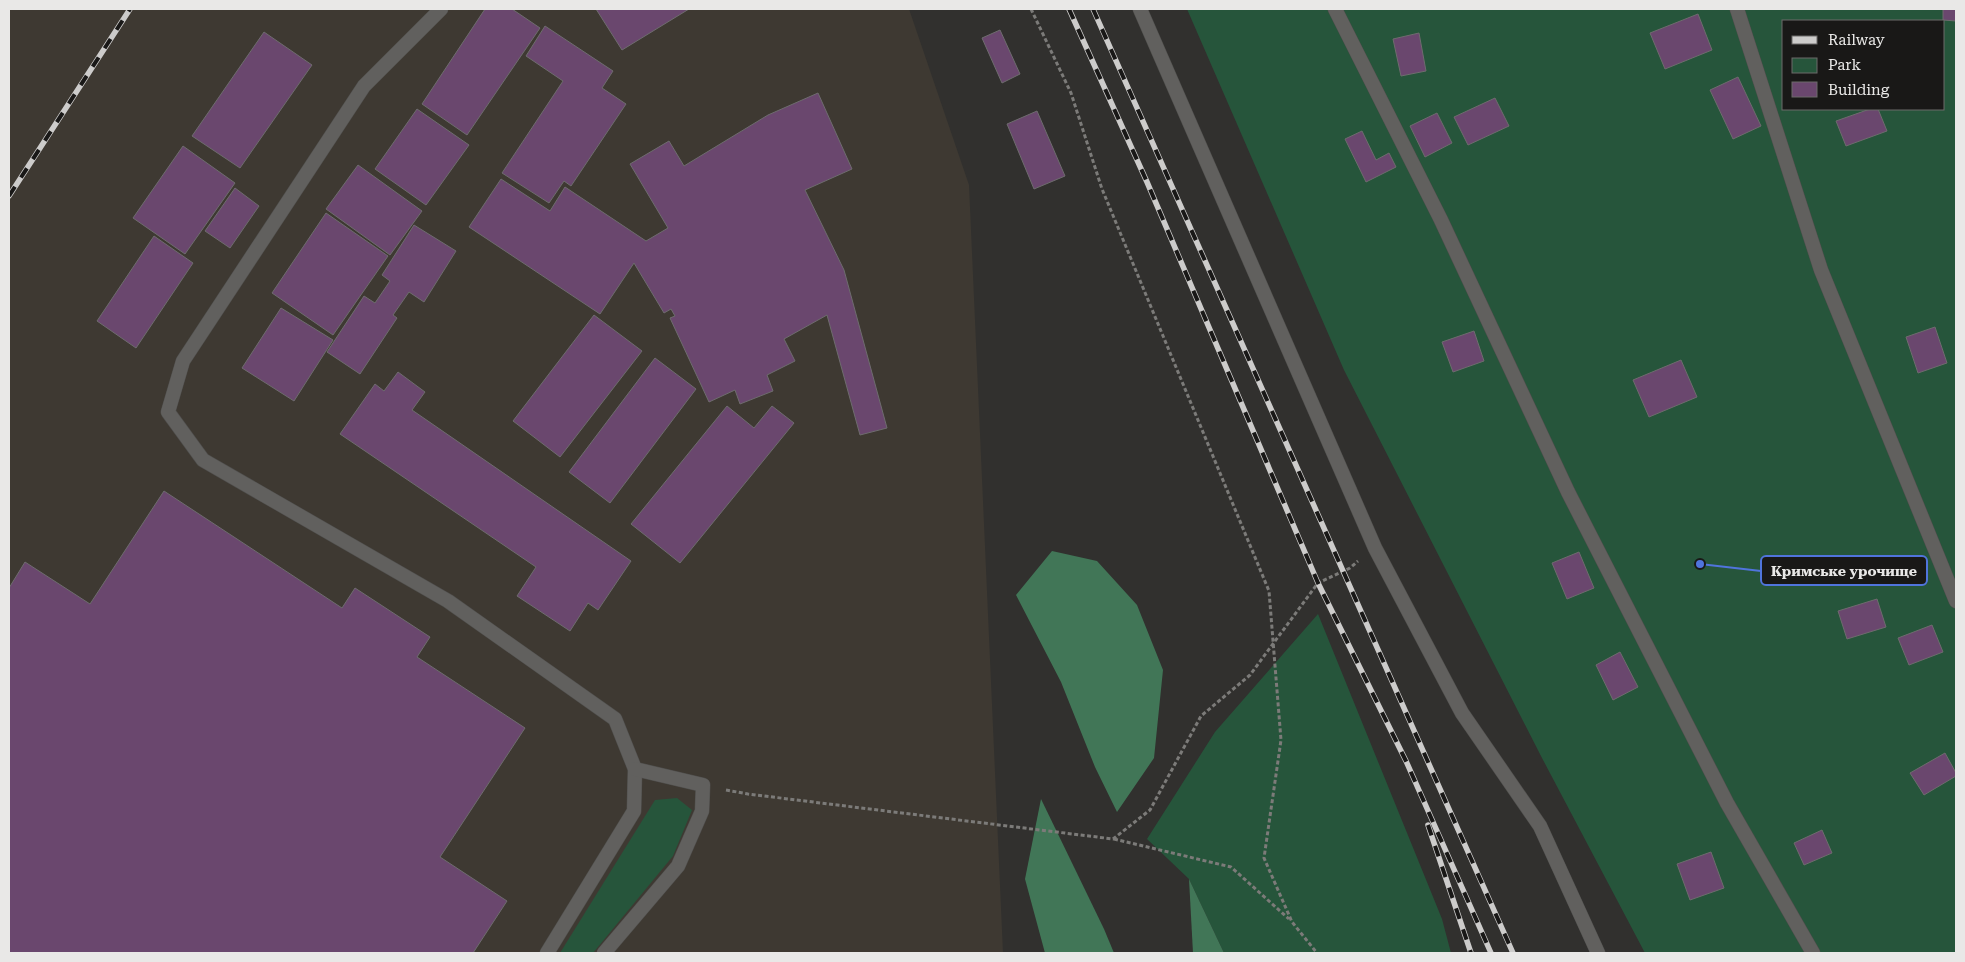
<svg xmlns="http://www.w3.org/2000/svg" width="1965" height="962" viewBox="0 0 1965 962" font-family="'Roboto Serif',serif">
<rect width="100%" height="100%" fill="#31302e"/>
<path fill="#3e3932" d="M9,9H909L969,185L1003,953H9Z"/>
<g fill="#26553b" fill-rule="evenodd">
<path d="M1187,9H1956V953H1645L1542,758L1344,370ZM1784,21H1944V109H1784Z"/>
<path d="M1318,614L1442,919L1451,953H1224L1189,879L1147,839L1215,732Z"/>
<path d="M677,798L692,810L673,856L593,953H560L655,800Z"/>
</g>
<g fill="#417657">
<path d="M1052,551L1097,561L1137,605L1163,670L1154,758L1117,812L1095,767L1061,682L1016,595Z"/>
<path d="M1041,799L1104,929L1114,953H1045L1025,879Z"/>
<path d="M1189,879L1224,953H1193Z"/>
</g>
<g fill="#6a476e" stroke="#6e6c6e">
<path d="M485,9H512L540,28L467,135L422,104Z"/>
<path d="M596,9H689L622,50Z"/>
<path d="M1943,9H1956V21L1943,20Z"/>
<path d="M1698,14L1712,50L1665,69L1650,33Z"/>
<path d="M545,26L613,71L602,88L626,104L571,186L564,181L549,203L502,173L563,81L526,56Z"/>
<path d="M1000,30L1020,74L1002,83L982,38Z"/>
<path d="M264,32L312,65L240,168L192,136Z"/>
<path d="M1419,33L1426,71L1401,76L1393,39Z"/>
<path d="M1738,77L1761,126L1733,139L1710,90Z"/>
<path d="M818,93L852,169L805,190L844,270L887,428L860,435L827,315L784,339L795,361L767,375L773,391L740,404L735,390L709,402L670,318L675,316L671,309L664,313L634,263L600,314L469,227L501,179L550,211L565,187L646,241L668,228L630,164L669,141L684,166L768,115Z"/>
<path d="M1495,98L1509,126L1468,145L1454,117Z"/>
<path d="M417,109L469,145L426,205L375,169Z"/>
<path d="M1870,109H1878L1887,131L1846,146L1836,121Z"/>
<path d="M1037,111L1065,176L1034,189L1007,124Z"/>
<path d="M1437,113L1452,143L1425,157L1410,126Z"/>
<path d="M1362,131L1376,160L1389,153L1396,167L1366,182L1345,139Z"/>
<path d="M183,146L235,183L185,254L133,218Z"/>
<path d="M358,165L422,211L390,255L326,209Z"/>
<path d="M235,188L259,206L230,248L205,231Z"/>
<path d="M326,213L388,256L333,335L272,293Z"/>
<path d="M414,225L456,251L424,302L409,292L393,315L397,318L360,374L327,352L364,296L375,303L390,281L382,275Z"/>
<path d="M154,236L193,263L136,348L97,321Z"/>
<path d="M281,308L333,340L294,401L242,368Z"/>
<path d="M594,315L642,351L560,457L513,421Z"/>
<path d="M1935,327L1947,363L1918,373L1906,337Z"/>
<path d="M1474,331L1484,361L1453,372L1442,342Z"/>
<path d="M655,358L696,389L610,503L569,472Z"/>
<path d="M1681,360L1697,397L1649,417L1633,380Z"/>
<path d="M398,372L425,392L412,410L631,561L598,610L588,603L570,631L517,596L536,567L340,434L375,384L384,391Z"/>
<path d="M727,406L754,428L772,406L794,423L680,563L631,524Z"/>
<path d="M164,491L342,608L355,588L430,637L417,657L525,728L440,857L507,901L473,953H9V588L25,562L90,604Z"/>
<path d="M1579,552L1594,588L1567,599L1552,563Z"/>
<path d="M1877,599L1886,627L1847,639L1838,611Z"/>
<path d="M1932,625L1943,652L1909,665L1898,638Z"/>
<path d="M1620,652L1638,687L1613,700L1596,665Z"/>
<path d="M1945,753L1956,773V776L1924,795L1910,773Z"/>
<path d="M1822,830L1832,853L1804,865L1794,843Z"/>
<path d="M1711,852L1724,888L1690,900L1677,864Z"/>
</g>
<g fill="none" stroke-linecap="round" stroke-linejoin="round">
<g stroke="#4f4e4c" stroke-width="15">
<g id="service">
<path d="M441,9L364,86L183,361L168,412L203,460L448,601L615,719L635,769L634,811L547,953"/>
<path d="M1140,9L1375,548L1462,713L1540,826L1598,953"/>
<path d="M1335,9L1441,220L1568,492L1727,803L1813,953"/>
<path d="M1737,9L1821,270L1956,601"/>
<path d="M604,953L678,866L702,811L703,785L635,769"/>
</g>
</g>
<g stroke="#7c7b79" stroke-width="3" stroke-dasharray="4 2.5" stroke-linecap="butt">
<path d="M1031,9L1071,93L1102,189L1269,591L1281,740L1264,858L1292,922L1317,953"/>
<path d="M726,790L748,794L1113,839L1150,810L1201,716L1250,675L1318,583L1350,568L1358,561"/>
<path d="M1114,839L1231,867L1289,919"/>
</g>
<use href="#service" stroke="#61605e" stroke-width="14"/>
<g stroke="#cdcccb" stroke-width="5.5">
<g id="rail">
<path d="M1069,9L1147,182L1318,583L1406,761L1491,953"/>
<path d="M1093,9L1513,953"/>
<path d="M9,196L130,9"/>
<path d="M1428,825L1471,953"/>
</g>
</g>
<use href="#rail" stroke="#191817" stroke-width="4" stroke-dasharray="11" stroke-linecap="butt"/>
</g>
<path fill="none" stroke="#5074dc" stroke-width="2" d="M1700 564L1761 571"/>
<circle fill="#5074dc" stroke="#191817" stroke-width="2" cx="1700" cy="564" r="5"/>
<rect fill="#191817" stroke="#5074dc" stroke-width="2" x="1761" y="556" width="166" height="29" rx="5"/>
<g font-size="14" text-anchor="middle" font-weight="bold" fill="#e9e8e7">
<text x="1844" y="576">Кримське урочище</text>
</g>
<rect width="1965" height="962" fill="none" stroke="#e9e8e7" stroke-width="20"/>
<rect x="1782" y="20" width="162" height="90" fill="#191817" stroke="#6c6b6a"/>
<rect x="1792" y="36" width="25" height="8" fill="#cdcccb" stroke="#6c6b6a"/>
<text x="1828" y="45" font-size="15" fill="#e9e8e7">Railway</text>
<rect x="1792" y="58" width="25" height="15" fill="#26553b" stroke="#6c6b6a"/>
<text x="1828" y="70" font-size="15" fill="#e9e8e7">Park</text>
<rect x="1792" y="82" width="25" height="15" fill="#6a476e" stroke="#6c6b6a"/>
<text x="1828" y="95" font-size="15" fill="#e9e8e7">Building</text>
</svg>
